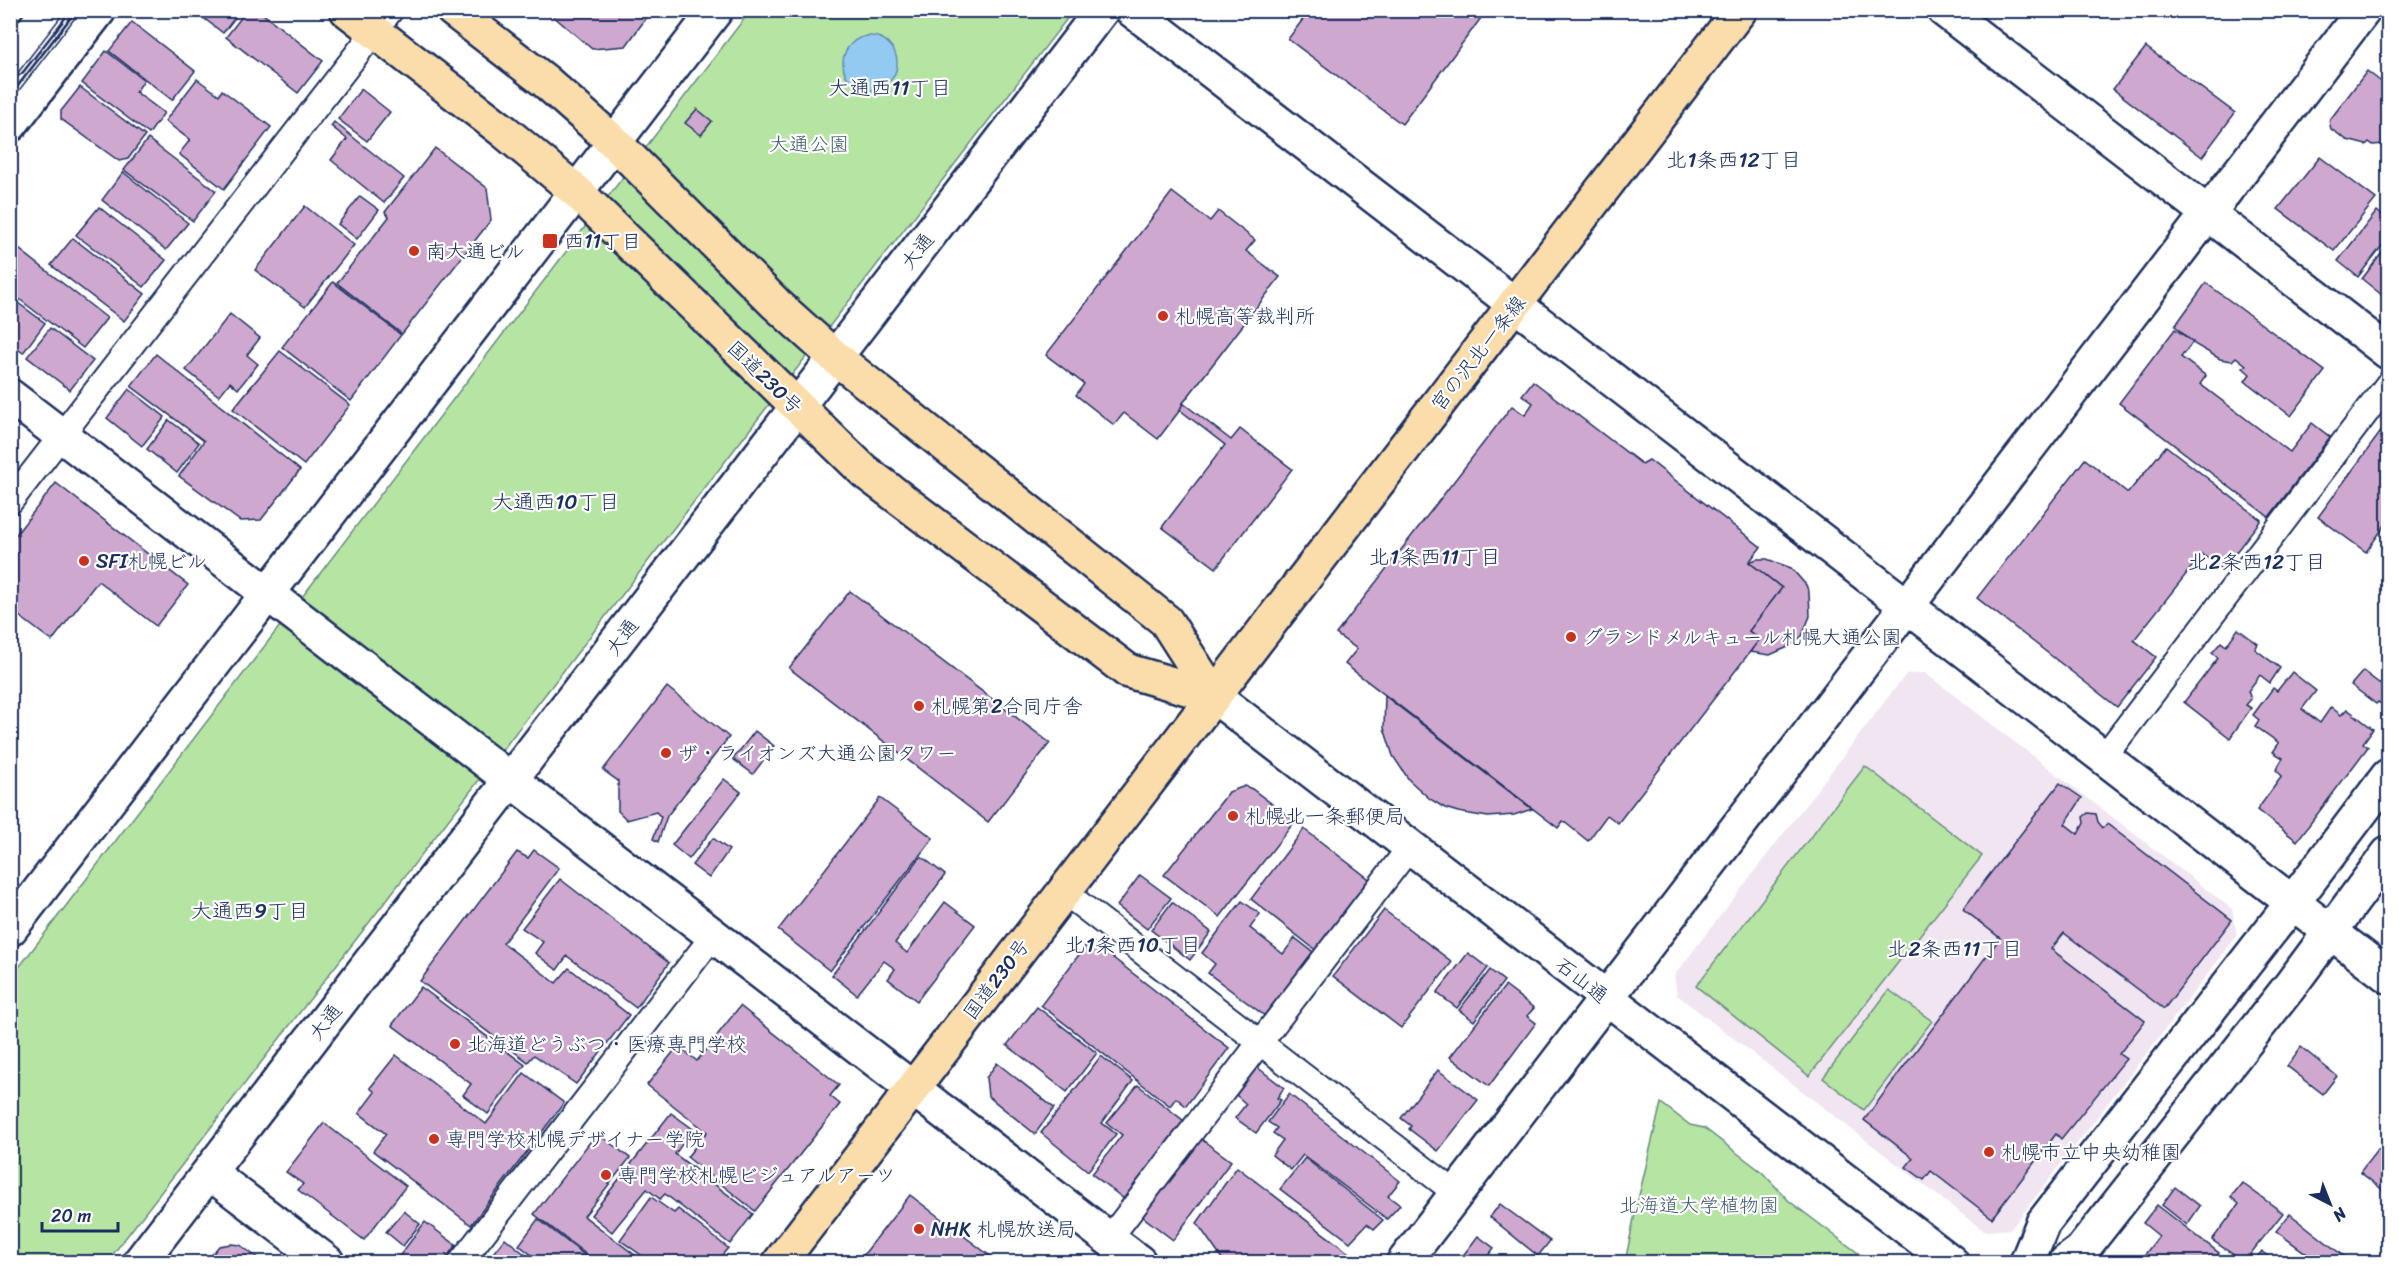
<svg xmlns="http://www.w3.org/2000/svg" width="2399" height="1273" viewBox="0 0 2399 1273" font-family="Sriracha,'Klee One',sans-serif">
<rect width="100%" height="100%" fill="#fff"/>
<filter id="ink" filterUnits="userSpaceOnUse"><feTurbulence type="fractalNoise" baseFrequency=".0167" numOctaves="2"/><feDisplacementMap in="SourceGraphic" scale="12" xChannelSelector="R" yChannelSelector="G"/><feConvolveMatrix kernelMatrix="1 2 1 2 8 2 1 2 1" color-interpolation-filters="sRGB"/></filter>
<g filter="url(#ink)">
<path fill="#f1e5f1" d="M1925,673L2232,909L2237,936L2011,1229L1984,1231L1677,995L1674,976L1906,674Z"/>
<g fill="#b6e4a3" stroke="#688a80" stroke-width="1.5">
<path d="M750,11H1073L107,1262H11L10,979Z"/>
<path d="M1865,766L1982,856L1809,1076L1696,986Z"/>
<path d="M1889,990L1932,1021L1864,1110L1823,1078Z"/>
<path d="M1661,1103L1690,1125L1704,1128L1762,1172L1789,1201L1870,1262H1625L1637,1204Z"/>
</g>
<circle fill="#93caf2" stroke="#638cb7" stroke-width="1.5" cx="870" cy="63" r="27"/>
<g fill="#cfa8d0" stroke="#1b2f5e" stroke-width="1.5">
<path d="M199,10L211,11L241,10L223,33L197,13Z"/>
<path d="M247,10H258L323,61L298,93L226,37Z"/>
<path d="M546,10H652L626,46L592,49Z"/>
<path d="M1310,10H1487L1402,124L1288,39Z"/>
<path d="M132,22L195,71L172,100L109,51Z"/>
<path d="M2146,47L2235,113L2202,157L2113,89Z"/>
<path d="M106,51L144,80L136,92L164,113L149,134L82,83Z"/>
<path d="M2367,71L2388,87V142L2384,144L2373,145L2369,142L2366,145L2347,140L2331,129L2329,121Z"/>
<path d="M197,79L219,95L222,90L271,127L224,189L179,154L190,140L165,121Z"/>
<path d="M80,87L145,136L128,159L119,161L61,119V111Z"/>
<path d="M361,89L390,112L367,141L338,119Z"/>
<path d="M697,109L712,121L701,135L685,123Z"/>
<path d="M334,122L404,178L384,203L331,160L347,139L331,126Z"/>
<path d="M148,139L216,191L193,221L124,170Z"/>
<path d="M435,148L487,188L491,220L402,334L337,283L389,217L385,212Z"/>
<path d="M2320,157L2376,199L2334,251L2278,209Z"/>
<path d="M123,172L188,223L166,250L102,200Z"/>
<path d="M1172,192L1210,221L1218,211L1255,240L1246,251L1280,277L1183,403L1180,410L1158,439L1124,413L1114,425L1076,395L1084,384L1046,355Z"/>
<path d="M360,196L379,210L357,239L338,224Z"/>
<path d="M305,206L354,245L305,307L255,270Z"/>
<path d="M99,207L166,260L144,287L76,235Z"/>
<path d="M2377,211L2388,220V238L2358,277L2338,261Z"/>
<path d="M73,238L145,294L124,321L51,265Z"/>
<path d="M10,242L107,318L83,348L10,292Z"/>
<path d="M2388,245V300L2362,279Z"/>
<path d="M333,282L401,335L351,401L282,347Z"/>
<path d="M2206,283L2325,371L2291,416L2245,381L2250,374L2243,368L2246,365L2236,357L2232,361L2220,359L2194,344L2175,326Z"/>
<path d="M10,297L45,323L23,353L10,343Z"/>
<path d="M230,314L260,338L247,355L258,364L238,389L230,382L219,396L186,370Z"/>
<path d="M50,328L93,361L70,390L27,357Z"/>
<path d="M2175,329L2193,342L2181,357L2206,376L2200,384L2290,452L2312,423L2330,437L2269,517L2119,403Z"/>
<path d="M280,351L350,405L304,465L233,409Z"/>
<path d="M156,354L300,470L261,520L240,521L179,476L204,441L131,386Z"/>
<path d="M1533,381L1642,464L1649,460L1761,547L1749,562L1782,588L1749,631L1760,639L1618,823L1607,815L1588,841L1563,821L1558,828L1345,664L1357,649L1336,634L1512,406L1525,415L1533,403L1522,395Z"/>
<path d="M129,389L165,417L142,446L107,418Z"/>
<path d="M1183,403L1231,440L1240,429L1292,469L1216,568L1162,527L1225,445L1180,410Z"/>
<path d="M169,420L199,443L177,473L147,449Z"/>
<path d="M2388,422V521L2366,552L2318,517Z"/>
<path d="M2166,446L2261,520L2222,570L2202,554L2134,640L2156,657L2117,707L1977,598L2085,459L2128,493Z"/>
<path d="M56,483L188,585L156,626L98,581L52,641L10,609V542Z"/>
<path d="M1757,559H1767L1791,568L1806,585L1809,593L1810,616L1802,636L1788,647L1770,655L1750,652L1760,639L1749,631L1782,588L1749,562Z"/>
<path d="M850,591L1050,743L988,822L789,668Z"/>
<path d="M2238,629L2258,644L2255,649L2280,668L2270,683L2260,675L2248,691L2251,699L2246,705L2251,708L2230,738L2184,702L2218,658L2212,653L2221,642L2226,646Z"/>
<path d="M2363,671L2388,690L2386,693L2388,698L2383,705L2378,702L2376,704L2351,685Z"/>
<path d="M2292,672L2316,691L2302,709L2320,723L2331,707L2341,715L2347,709L2373,729L2363,743L2368,747L2297,841L2257,810L2282,776L2276,770L2283,758L2273,752L2279,743L2255,726L2259,720L2253,715L2273,688L2277,691Z"/>
<path d="M667,687L729,737L667,816L658,842L653,839L661,817L656,812L627,820L618,811V781L603,770Z"/>
<path d="M1385,696L1532,809L1514,815L1488,817L1458,812L1445,808L1430,799L1409,780L1393,756L1384,728Z"/>
<path d="M755,731L774,746L753,774L733,759Z"/>
<path d="M724,779L741,792L689,859L672,845Z"/>
<path d="M2060,783L2082,798L2065,824L2078,834L2084,823L2083,817L2088,813L2096,814L2098,822L2103,828L2107,824L2232,920L2164,1009L2064,933L2051,949L2145,1021L2119,1054L2126,1059L2061,1139L2056,1134L1992,1218L1931,1171L1924,1180L1906,1167L1913,1158L1864,1120L2000,938L1963,909Z"/>
<path d="M1245,786L1252,789L1295,821L1220,917L1164,875L1229,792Z"/>
<path d="M880,798L933,838L830,971L778,930Z"/>
<path d="M1304,829L1373,882L1318,952L1251,899Z"/>
<path d="M713,838L729,850L709,878L692,865Z"/>
<path d="M534,850L559,868L503,943L556,983L569,968L629,1015L576,1084L534,1055L528,1062L420,981L517,852L528,858Z"/>
<path d="M921,856L945,875L895,943L907,953L945,902L975,925L917,1001L888,979L895,969L884,961L857,995L832,975Z"/>
<path d="M1140,875L1171,898L1147,929L1117,906Z"/>
<path d="M560,879L669,963L636,1008L567,956L557,970L535,953L543,942L522,928Z"/>
<path d="M1242,901L1260,914L1250,928L1283,954L1295,938L1313,952L1265,1016L1208,973L1215,964L1202,953Z"/>
<path d="M1172,902L1211,932L1190,960L1151,930Z"/>
<path d="M1384,910L1452,962L1401,1028L1333,976Z"/>
<path d="M1090,940L1229,1048L1186,1106L1176,1098L1170,1106L1041,1005Z"/>
<path d="M1468,953L1488,968L1457,1008L1437,993Z"/>
<path d="M1490,970L1504,981L1474,1021L1459,1010Z"/>
<path d="M1505,986L1534,1008L1527,1016L1536,1023L1489,1086L1450,1057Z"/>
<path d="M421,987L525,1065L488,1114L463,1095L471,1084L392,1025Z"/>
<path d="M740,1006L839,1085L830,1096L840,1104L755,1211L687,1157L707,1132L647,1085L678,1046L697,1061Z"/>
<path d="M1037,1007L1097,1053L1067,1092L1007,1045Z"/>
<path d="M2301,1047L2337,1076L2323,1094L2287,1066Z"/>
<path d="M396,1055L486,1124L524,1073L564,1103L471,1225L373,1151L386,1134L359,1113L375,1092L370,1088Z"/>
<path d="M1101,1056L1133,1081L1102,1123L1116,1134L1088,1171L1041,1133Z"/>
<path d="M997,1063L1054,1108L1035,1134L988,1096L986,1078Z"/>
<path d="M1257,1067L1284,1088L1277,1098L1281,1100L1256,1133L1235,1118L1246,1104L1236,1095Z"/>
<path d="M1438,1070L1478,1100L1438,1151L1409,1129L1411,1126L1401,1118Z"/>
<path d="M1138,1085L1184,1121L1124,1199L1092,1174L1122,1135L1107,1123Z"/>
<path d="M1289,1094L1400,1181L1388,1196L1400,1205L1387,1219L1303,1155L1291,1170L1272,1155L1283,1140L1273,1133L1277,1128L1268,1122Z"/>
<path d="M671,1113L693,1129L675,1154L753,1214L730,1244L665,1194L660,1199L647,1189L612,1232L591,1215Z"/>
<path d="M324,1123L406,1186L364,1240L298,1190L303,1184L286,1172Z"/>
<path d="M597,1133L630,1158L584,1216L644,1262H596L534,1214Z"/>
<path d="M1201,1139L1231,1161L1173,1240L1142,1216Z"/>
<path d="M2378,1149L2388,1157V1194L2360,1172Z"/>
<path d="M1305,1158L1383,1220L1374,1229L1367,1224L1350,1242L1280,1189Z"/>
<path d="M1237,1167L1350,1254L1344,1262H1226L1222,1259L1197,1223Z"/>
<path d="M2242,1183L2283,1213L2244,1262L2212,1240L2239,1204L2231,1197Z"/>
<path d="M2175,1187L2200,1206L2187,1225L2162,1205Z"/>
<path d="M910,1195L998,1262H858Z"/>
<path d="M651,1197L674,1213L678,1209L728,1248L716,1262H651L620,1240Z"/>
<path d="M1500,1204L1550,1241L1538,1256L1490,1217Z"/>
<path d="M2157,1205L2219,1253L2212,1262H2139L2159,1236L2143,1223Z"/>
<path d="M404,1211L420,1224L403,1246L386,1232Z"/>
<path d="M2290,1214L2351,1262H2318L2276,1231Z"/>
<path d="M538,1219L587,1257L583,1262H541L519,1245Z"/>
<path d="M425,1222L456,1245L443,1262H395Z"/>
<path d="M1478,1236L1494,1248L1483,1262H1458Z"/>
<path d="M505,1238L532,1260L530,1262H476L484,1253L490,1257Z"/>
<path d="M231,1244L240,1245L263,1262H206L219,1246Z"/>
<path d="M2262,1251L2277,1262H2253Z"/>
</g>
<g fill="none" stroke-linecap="round" stroke-linejoin="round">
<g stroke="#1b2f5e" stroke-width="28">
<g id="street">
<path d="M10,502L391,10"/>
<path d="M2104,757L2388,384"/>
<path d="M1063,891L1457,1194"/>
<path d="M1109,1239L1410,847"/>
<path d="M461,1262L713,936"/>
</g>
</g>
<g stroke="#1b2f5e" stroke-width="38">
<g id="secondary">
<path d="M1132,10L2388,976"/>
<path d="M1944,10L2388,352"/>
<path d="M10,60L49,10"/>
<path d="M10,125L99,10"/>
<path d="M10,396L1139,1262"/>
<path d="M1214,696L1951,1262"/>
<path d="M10,929L716,10"/>
<path d="M210,1173L327,1262"/>
<path d="M140,1262L1102,10"/>
<path d="M1404,1262L2364,10"/>
<path d="M2027,1262L2043,1223L2293,902L2388,776"/>
<path d="M2066,1262L2081,1251L2290,986L2388,854"/>
</g>
</g>
<g stroke="#1b2f5e" stroke-width="38">
<path id="primary" d="M1214,696L1740,10"/>
</g>
<g stroke="#1b2f5e" stroke-width="38">
<g id="highway">
<path d="M347,10L505,132L577,192L864,471L1128,671L1214,696"/>
<path d="M453,10L545,81L615,143L776,304L836,358L1166,621L1214,696"/>
<path d="M780,1262L1214,696"/>
</g>
</g>
<use href="#street" stroke="#fff" stroke-width="24"/>
<use href="#secondary" stroke="#fff" stroke-width="33"/>
<use href="#primary" stroke="#fbddab" stroke-width="33"/>
<use href="#highway" stroke="#fbddab" stroke-width="33"/>
<g stroke="#1b2f5e" stroke-width="1.5">
<path d="M10,83L66,10"/>
<path d="M10,102L81,10"/>
</g>
</g>
</g>
<g fill="#c8321e" stroke="#fff" stroke-width="2">
<rect x="542" y="233" width="16" height="16" rx="3"/>
<circle cx="414" cy="251" r="6"/>
<circle cx="1163" cy="316" r="6"/>
<circle cx="84" cy="561" r="6"/>
<circle cx="1571" cy="637" r="6"/>
<circle cx="919" cy="706" r="6"/>
<circle cx="666" cy="753" r="6"/>
<circle cx="1233" cy="816" r="6"/>
<circle cx="455" cy="1044" r="6"/>
<circle cx="434" cy="1139" r="6"/>
<circle cx="1989" cy="1152" r="6"/>
<circle cx="606" cy="1175" r="6"/>
<circle cx="919" cy="1229" r="6"/>
</g>
<g text-anchor="middle" stroke-width="4.5" stroke-linejoin="round" paint-order="stroke">
<g font-size="20" fill="#425c6f" stroke="#fff">
<text x="809" y="151">大通公園</text>
<text x="1699" y="1212">北海道大学植物園</text>
</g>
<g font-size="20" fill="#1b2f5e" stroke="#fff" text-anchor="start">
<text x="564" y="248">西11丁目</text>
<text x="426" y="258">南大通ビル</text>
<text x="1175" y="323">札幌高等裁判所</text>
<text x="96" y="568">SFI札幌ビル</text>
<text x="1583" y="644">グランドメルキュール札幌大通公園</text>
<text x="931" y="713">札幌第2合同庁舎</text>
<text x="678" y="760">ザ・ライオンズ大通公園タワー</text>
<text x="1245" y="823">札幌北一条郵便局</text>
<text x="467" y="1051">北海道どうぶつ・医療専門学校</text>
<text x="446" y="1146">専門学校札幌デザイナー学院</text>
<text x="2001" y="1159">札幌市立中央幼稚園</text>
<text x="618" y="1182">専門学校札幌ビジュアルアーツ</text>
<text x="931" y="1236">NHK 札幌放送局</text>
</g>
<g font-size="20" fill="#1b2f5e" stroke="#fff">
<text transform="translate(917 251) rotate(-52)" y="7">大通</text>
<text transform="translate(1478 353) rotate(-52)" y="7">宮の沢北一条線</text>
<text transform="translate(765 377) rotate(44)" y="7">国道230号</text>
<text transform="translate(622 637) rotate(-53)" y="7">大通</text>
<text transform="translate(996 979) rotate(-53)" y="7">国道230号</text>
<text transform="translate(1582 980) rotate(38)" y="7">石山通</text>
<text transform="translate(325 1022) rotate(-52)" y="7">大通</text>
</g>
<g font-size="21" fill="#1b2f5e" stroke="#fff">
<text x="890" y="95">大通西11丁目</text>
<text x="1734" y="167">北1条西12丁目</text>
<text x="556" y="509">大通西10丁目</text>
<text x="1435" y="564">北1条西11丁目</text>
<text x="2257" y="569">北2条西12丁目</text>
<text x="250" y="918">大通西9丁目</text>
<text x="1133" y="952">北1条西10丁目</text>
<text x="1955" y="956">北2条西11丁目</text>
</g>
</g>
<rect width="2399" height="1273" fill="none" stroke="#fff" stroke-width="36"/>
<rect x="18" y="18" width="2363" height="1237" fill="none" stroke="#1b2f5e" stroke-width="2" filter="url(#ink)"/>
<g transform="translate(2330 1204) rotate(138)" stroke="#ffffff" stroke-width="4.5" paint-order="stroke">
<path d="M0-4.5L10 22L0 15L-10 22Z" fill="#1b2f5e"/>
<text y="-9" font-size="16" font-weight="bold" text-anchor="middle" fill="#1b2f5e">N</text>
</g>
<path d="M42 1222v9h76v-9" fill="none" stroke="#1b2f5e" stroke-width="3"/>
<text x="51" y="1222" font-size="18" fill="#1b2f5e" stroke="#ffffff" stroke-width="4.5" paint-order="stroke">20 m</text>
</svg>
